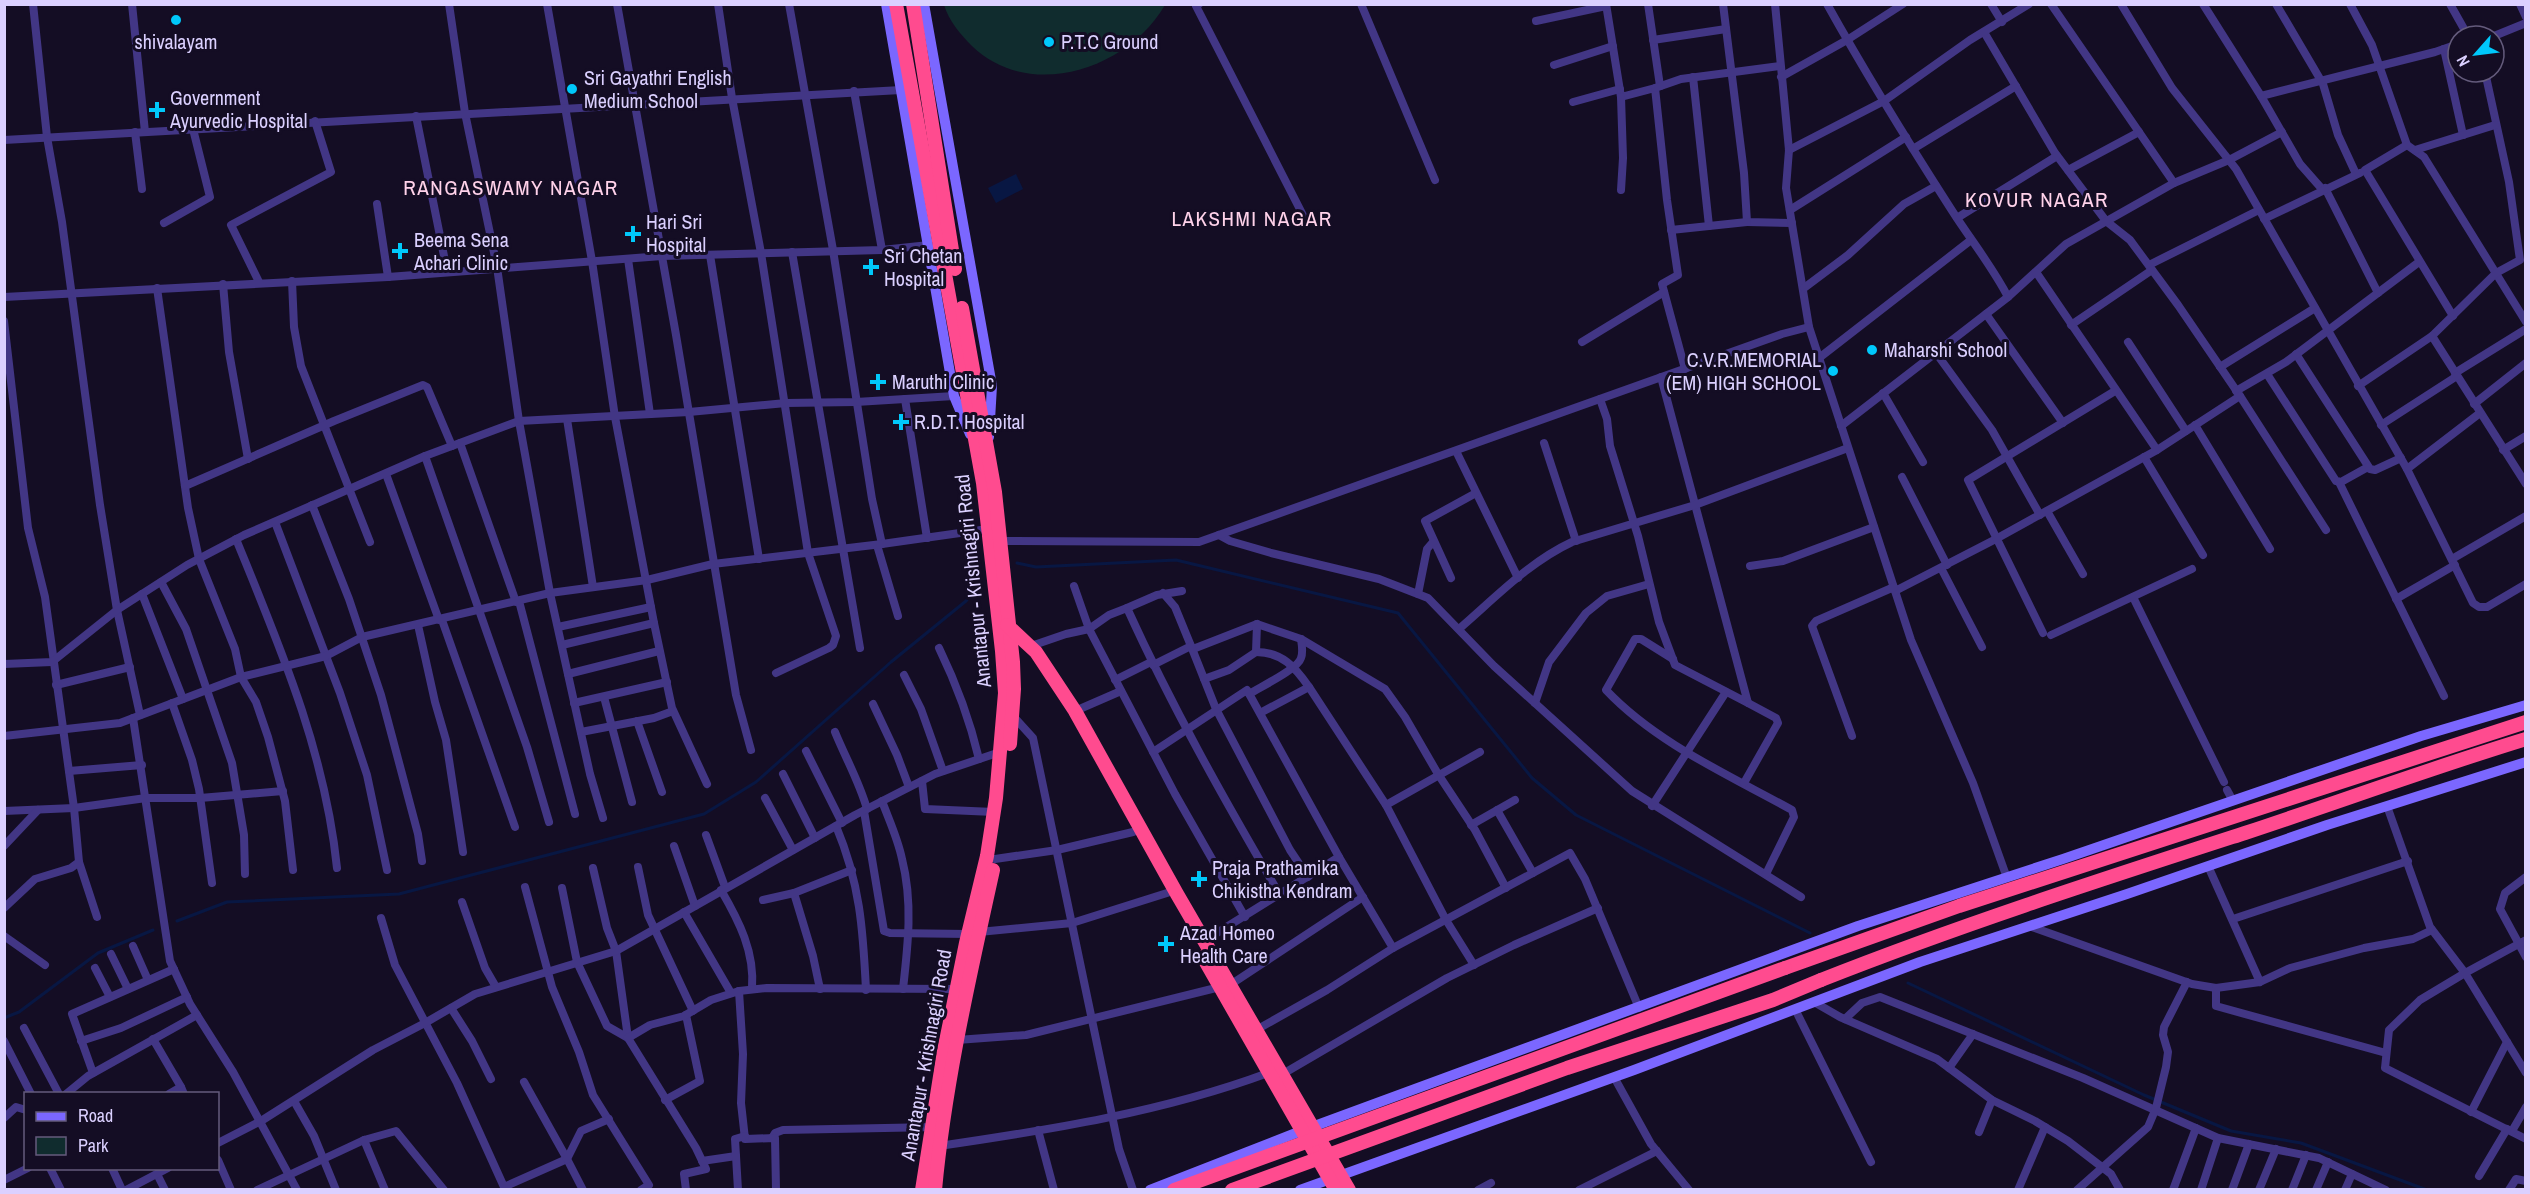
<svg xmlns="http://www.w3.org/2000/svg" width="2530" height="1194" viewBox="0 0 2530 1194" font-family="'Archivo Narrow',sans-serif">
<rect width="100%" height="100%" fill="#140d24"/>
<path fill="#102c2e" d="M944,5V4L1165,5C1128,69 1030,102 972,46C960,34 949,21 944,5Z"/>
<path fill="#081743" d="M1016,174L1023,189L996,203L988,188Z"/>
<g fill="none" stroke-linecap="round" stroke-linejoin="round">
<g stroke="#081743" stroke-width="3">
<path d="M1017,563L1036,567L1176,560L1398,613L1532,778L1576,815L1810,933"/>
<path d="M177,921L227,902L399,894L704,814L756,782L891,662L966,601L979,584"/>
<path d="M1908,983L2144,1095L2231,1131L2301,1143L2427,1190"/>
<path d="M4,1018L19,1012L98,953L153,930"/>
</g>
<g stroke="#423685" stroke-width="8">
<path d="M33,4L47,137L62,222L100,505L117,610L140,715"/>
<path d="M132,4L145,132"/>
<path d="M449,4L465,113L497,267L519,421L550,593L590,774L603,818"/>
<path d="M547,4L592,261L615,417L654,623L672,708L707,784"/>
<path d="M617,4L676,335L736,695L751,750"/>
<path d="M718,4L732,98L761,253L808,553L836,636L833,645L829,648L776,673"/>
<path d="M789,4L833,250L872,499L882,544"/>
<path d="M1199,4L1196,6L1307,223"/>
<path d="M1361,4L1435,180"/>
<path d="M1606,4L1621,97L1655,88L1667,200L1678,275L1662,284L1685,369"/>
<path d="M1648,4L1660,86"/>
<path d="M1723,4L1744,173L1747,222L1792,223"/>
<path d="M1775,4L1789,150L1786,188L1809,327L1911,640L1973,783L2007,878"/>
<path d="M1827,4C1866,74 1908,142 1951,209C1970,239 1992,266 2008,297"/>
<path d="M1991,4L2002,22"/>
<path d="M2121,4L2172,88L2236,169L2407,469L2473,603L2479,607H2487L2526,584"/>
<path d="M2203,4L2261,96L2300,164L2322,189"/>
<path d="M2276,4L2323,84L2338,135L2356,174"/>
<path d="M2350,4L2372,45L2407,145L2424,157L2526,322"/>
<path d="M2450,4L2468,36"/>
<path d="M2520,4L2526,17"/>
<path d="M1536,21L1606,6"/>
<path d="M1984,32L2055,153L2106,221L2130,240L2178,305L2240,396L2326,530"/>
<path d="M2494,36L2526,23"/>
<path d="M1653,40L1726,29"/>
<path d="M2444,49L2463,135"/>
<path d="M1554,65L1613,46"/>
<path d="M2485,72L2509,182L2520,260L2496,273L2432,336L2526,484"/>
<path d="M1693,77L1709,226"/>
<path d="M1781,77L1847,40L1903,4"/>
<path d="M1655,88L1681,79L1780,66"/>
<path d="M854,91L882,250"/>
<path d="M2261,96L2435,52L2458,44"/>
<path d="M1573,102L1620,89"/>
<path d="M416,116L447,271"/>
<path d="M135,132L142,189"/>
<path d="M4,140L901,90"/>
<path d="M2407,145L2365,170L2453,316"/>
<path d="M1913,149L2016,86"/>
<path d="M1789,150L1884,101L1970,40L2029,4"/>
<path d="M2415,150L2495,125"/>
<path d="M2068,170L2139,132"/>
<path d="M2174,183L2229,160L2282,132"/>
<path d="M2325,188L2378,293"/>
<path d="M1621,190L1623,158L1621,97"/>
<path d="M377,204L388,277"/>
<path d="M1790,210L1906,137"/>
<path d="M1957,218L2057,156"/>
<path d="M2264,219L2360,173"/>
<path d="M164,223L210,197L193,129"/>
<path d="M1671,230L1747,222"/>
<path d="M792,252L860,648"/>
<path d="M710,255L759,559"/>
<path d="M628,259L650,414"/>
<path d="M2149,265L2259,210"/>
<path d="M292,281L294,327L301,366L370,542"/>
<path d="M259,282L231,225L331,172L315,121"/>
<path d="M223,284L229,352L248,459"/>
<path d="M157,288L188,508L199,559L235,649L241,677L256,702L268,737L285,801L293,870"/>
<path d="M1804,288L1848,255L1904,204L1936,186"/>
<path d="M4,297L388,277L662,256L882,250L929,245"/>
<path d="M1986,314L2063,423"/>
<path d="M4,321L28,528L45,597L74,808L4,811"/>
<path d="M2071,325L2152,270"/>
<path d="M1582,342L1664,292"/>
<path d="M2128,342L2186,431"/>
<path d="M1936,353L1992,430L2040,515"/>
<path d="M2296,354L2370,469L2375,470L2401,458"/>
<path d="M1819,358L1971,240"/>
<path d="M2220,367L2315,308"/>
<path d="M2455,373L2526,329"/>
<path d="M2267,374L2336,481L2341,482L2368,467"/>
<path d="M2358,386L2432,336"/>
<path d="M2236,391L2286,362L2419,262"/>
<path d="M1883,393L1923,462"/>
<path d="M905,399L927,538"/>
<path d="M1600,399L1607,419L1610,446L1638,536L1659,622L1675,665L1748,703L1661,377"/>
<path d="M2474,404L2526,363"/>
<path d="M567,419L593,587"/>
<path d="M2195,425L2270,549"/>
<path d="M2381,425L2457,376"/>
<path d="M1841,426L2008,297L2066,244L2174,183L2051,4"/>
<path d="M460,443L516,602"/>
<path d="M1544,443L1576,541"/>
<path d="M2157,450L2240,396"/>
<path d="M2503,450L2526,436"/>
<path d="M1456,451L1518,578"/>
<path d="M425,456L527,747L549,822"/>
<path d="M2144,457L2203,555"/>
<path d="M2407,469L2480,413"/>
<path d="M386,474L439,620"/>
<path d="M1902,477L1947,565"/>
<path d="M2339,482L2444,696"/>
<path d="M185,486L334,421L423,385L427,387L452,446"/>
<path d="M312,505L349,599L381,695L418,834L422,861"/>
<path d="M2047,511L2083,574"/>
<path d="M275,522L340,693L367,775L387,870"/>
<path d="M1219,535L1230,541L1271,553L1379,579L1428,598L1494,666L1632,791L1801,897"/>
<path d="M236,539C280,647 325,751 337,868"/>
<path d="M999,541L1199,542L1782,334L1809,327"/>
<path d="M877,545L898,616"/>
<path d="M2452,559L2526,516"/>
<path d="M1750,566L1783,561L1874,527"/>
<path d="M1941,568L1982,647"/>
<path d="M1451,578L1425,521L1476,493"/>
<path d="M161,582L186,629L232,763L244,835L245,874"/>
<path d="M1074,586L1089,629L1109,615L1127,608C1172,707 1225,801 1280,895"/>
<path d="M1895,591L1994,540L2157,450L2036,272"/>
<path d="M1163,593L1175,607L1191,646"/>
<path d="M142,594L183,699"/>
<path d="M1418,594L1427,549L1433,542"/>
<path d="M2133,597L2224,782"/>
<path d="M2396,599L2455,565"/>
<path d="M519,601L575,814"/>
<path d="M1127,608L1157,595L1182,591"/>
<path d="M442,620L515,827"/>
<path d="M418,625L435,702L446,740L463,852"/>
<path d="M558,627L651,607"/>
<path d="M1459,629C1495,598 1529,562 1572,542L1695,505L1848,448"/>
<path d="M2043,633L1968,480L2115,391"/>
<path d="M2051,635L2192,569"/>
<path d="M562,645L654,623"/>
<path d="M1031,646L1066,634L1089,629L1175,794L1245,917"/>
<path d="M939,648C956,683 970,721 979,759"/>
<path d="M1193,649L1257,624"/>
<path d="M1256,652C1282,652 1295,667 1309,687"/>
<path d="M1673,659L1641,639H1635L1606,690C1656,743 1729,775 1792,810L1794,817L1766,874"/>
<path d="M4,664L52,662L117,610L187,565L244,535L425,456L519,421L689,412L786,403L856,402L954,396"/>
<path d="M1153,665L1191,646L1216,709L1290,850L1308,877"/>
<path d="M568,674L659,651"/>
<path d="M904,675L921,709L943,771"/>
<path d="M1204,679L1229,670L1256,652L1257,624L1301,639L1385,689L1405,717L1438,774L1475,830L1506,888"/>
<path d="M1115,680L1151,662"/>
<path d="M56,685L130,667"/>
<path d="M1249,694C1262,686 1298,669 1301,658C1303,653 1302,645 1301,639"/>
<path d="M604,697L632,802"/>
<path d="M172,703L192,760L199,789L212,883"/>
<path d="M574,703L667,682"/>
<path d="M1535,703L1549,662L1586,613L1607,596L1649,584"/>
<path d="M873,704L897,755L909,787"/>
<path d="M1075,711L1121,691"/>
<path d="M1260,713L1309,687L1386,805"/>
<path d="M1013,716L1033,738L1119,1149L1133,1190"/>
<path d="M133,718L170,961L190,1004L233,1072L297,1190"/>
<path d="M637,721L662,792"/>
<path d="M581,732L654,718L673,711"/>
<path d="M835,732C846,759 859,781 867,809"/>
<path d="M4,736L120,723L241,677L326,656L362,637L550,593L647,580L713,564L882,544L988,529"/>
<path d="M1852,736L1812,626L1816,621L1894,587"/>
<path d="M806,751L842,823"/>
<path d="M1153,752L1247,690L1339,857L1204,941"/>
<path d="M69,771L142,765"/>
<path d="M783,774L815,838"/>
<path d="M922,781L925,809L994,812"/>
<path d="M1744,783L1778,723L1776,718L1748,703"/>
<path d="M2227,790L2233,801"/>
<path d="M765,798L793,850"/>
<path d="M882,801C889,820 898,839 902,859C913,902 908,945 903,989"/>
<path d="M1652,806L1726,692"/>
<path d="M2387,806L2430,927L2465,973L2420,1000L2389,1030L2385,1068L2526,1139"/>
<path d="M1497,810L1533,873"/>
<path d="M864,811L884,931L890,933L968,934"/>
<path d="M1471,825L1515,800"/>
<path d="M836,826C860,883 863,929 866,990"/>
<path d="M706,835L725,887"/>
<path d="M4,846L38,810"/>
<path d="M674,846L695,906"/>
<path d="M1339,857L1393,948"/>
<path d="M995,859L1057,850L1133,832"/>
<path d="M79,862L97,917"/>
<path d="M2208,866L2260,982"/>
<path d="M638,867L648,915L693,1011"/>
<path d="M2526,877L2505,893L2500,909L2526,957"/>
<path d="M525,887L552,987L579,1052L593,1095L649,1185L641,1190"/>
<path d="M562,888L577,962L607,1026L628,1038L616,951L607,928L593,868"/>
<path d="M721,890C739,921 755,952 752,989"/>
<path d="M794,893L813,956L820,989"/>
<path d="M763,900L794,893L852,870"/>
<path d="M462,902L485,968L496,987"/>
<path d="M4,908L35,879L71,868L79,862L74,808L146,798H200L283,791"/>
<path d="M684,912L731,993"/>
<path d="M381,918L395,965L457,1083L504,1187L567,1159L583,1190"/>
<path d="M2233,919L2408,861"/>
<path d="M2029,926L2192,984L2216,988L2260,982L2290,968L2364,948L2413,939L2432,930"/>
<path d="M979,932L1072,923L1167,893"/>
<path d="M4,936L45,965"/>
<path d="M2526,940L2465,973L2526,1073"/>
<path d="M133,946L148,980"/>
<path d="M111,954L128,989"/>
<path d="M1474,965L1446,920L1386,805L1480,752"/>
<path d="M95,968L110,997"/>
<path d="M1230,985L1363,897"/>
<path d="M2216,988V1006L2386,1053"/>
<path d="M739,991L767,988L956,989"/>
<path d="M1814,1002L1840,1017L1937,1059L1992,1100L2035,1121L2068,1141L2111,1174L2120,1190"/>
<path d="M451,1008L472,1041L491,1079"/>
<path d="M1795,1009L1871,1162"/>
<path d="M1845,1019L1862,1003L1880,997L2083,1078L2218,1138L2319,1158L2386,1190"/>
<path d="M24,1028L59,1094"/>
<path d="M1256,1030L1327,990L1393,948L1570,853L1585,879L1639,1008"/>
<path d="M153,1039L181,1087"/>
<path d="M957,1040L1026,1035L1220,987"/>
<path d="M4,1041L31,1094"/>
<path d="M81,1041L121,1028L187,997"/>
<path d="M1949,1068L1973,1034"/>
<path d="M93,1073L72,1014L174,969"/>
<path d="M1281,1075L1447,978L1514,945L1598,908"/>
<path d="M1614,1077L1651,1144L1689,1190"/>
<path d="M524,1082L567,1159"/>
<path d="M66,1094L88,1076L197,1015"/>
<path d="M169,1094L181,1087L184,1094"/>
<path d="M665,1100L700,1081L686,1015"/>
<path d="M294,1101L314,1136L336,1190"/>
<path d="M2471,1112L2507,1042"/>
<path d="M4,1118L16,1107L26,1110"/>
<path d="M1038,1130L1054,1190"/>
<path d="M2512,1131L2526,1107"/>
<path d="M1979,1132L1992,1100"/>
<path d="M772,1138L775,1133L783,1130L935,1127"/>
<path d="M218,1143L261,1121L373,1050L425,1023L475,994L616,951L855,815L935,774L1000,752"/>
<path d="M939,1146C1049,1130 1163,1112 1268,1073"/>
<path d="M567,1159L581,1131L609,1119"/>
<path d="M218,1160L231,1190"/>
<path d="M702,1161L736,1156"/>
<path d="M50,1168L61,1190"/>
<path d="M112,1168L122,1190"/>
<path d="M157,1174L165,1190"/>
<path d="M2479,1176L2507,1129"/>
<path d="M4,1180L28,1168"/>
<path d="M126,1190L168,1168"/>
<path d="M257,1190L364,1140"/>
<path d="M385,1190L364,1140L396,1131L444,1190"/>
<path d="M686,1190L684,1174L706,1169L696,1148L628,1038L650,1025L684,1016L711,1000L739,991L743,1054L741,1103L745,1139L775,1138L776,1190"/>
<path d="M738,1190L735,1139L745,1136"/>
<path d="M1478,1190L1491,1183"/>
<path d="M1579,1190L1657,1151"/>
<path d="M2018,1190L2045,1127"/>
<path d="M2077,1190L2148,1127L2156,1108L2166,1067L2168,1052L2163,1035L2164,1027L2187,982"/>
<path d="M2173,1190L2196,1128"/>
<path d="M2201,1190L2218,1138"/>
<path d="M2232,1190L2249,1144"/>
<path d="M2259,1190L2276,1149"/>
<path d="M2292,1190L2306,1155"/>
<path d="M2316,1190L2328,1162"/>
<path d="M2345,1190L2352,1174"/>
<path d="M2509,1190L2516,1179L2526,1181"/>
</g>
<g stroke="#7b67ff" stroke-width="10">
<path d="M886,4L954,396L970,434"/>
<path d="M924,4L992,386L989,437"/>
<path d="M1150,1190L1301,1131L1858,926L2063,859L2421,736L2526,705"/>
<path d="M1300,1190L1634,1070L1920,962L2127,894L2327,825L2526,762"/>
</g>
<g stroke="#ff4b8f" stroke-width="14">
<path d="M896,4L983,483L1002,651L1005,693L996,798L987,856L966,943L944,1051L922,1190"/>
<path d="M913,4L955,269"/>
<path d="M962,308L995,492L1013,662L1014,689L1010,744"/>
<path d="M1007,625L1036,652L1075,711L1177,894L1349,1190"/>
<path d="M1203,957L1336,1190"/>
<path d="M1785,968L1959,906L2526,722"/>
<path d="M1821,980C1960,925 2103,879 2245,833C2339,802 2431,768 2526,739"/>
<path d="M935,1190C945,1082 970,975 993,870"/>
</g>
<g stroke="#ff4b8f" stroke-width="14">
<path d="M1174,1190L1785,968"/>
<path d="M1232,1190L1567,1068L1773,1000L1821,980"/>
</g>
</g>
<g fill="#00c8fb" stroke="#140d24" stroke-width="2">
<circle cx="176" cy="20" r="6"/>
<circle cx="1049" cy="42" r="6"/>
<circle cx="572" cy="89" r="6"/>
<path d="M154 101h6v6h6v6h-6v6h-6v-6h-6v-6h6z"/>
<path d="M630 225h6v6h6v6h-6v6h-6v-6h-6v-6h6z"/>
<path d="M397 242h6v6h6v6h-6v6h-6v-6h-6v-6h6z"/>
<path d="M868 258h6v6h6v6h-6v6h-6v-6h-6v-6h6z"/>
<circle cx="1872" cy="350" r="6"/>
<circle cx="1833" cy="371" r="6"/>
<path d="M875 373h6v6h6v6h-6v6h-6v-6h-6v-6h6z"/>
<path d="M898 413h6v6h6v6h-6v6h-6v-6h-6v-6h6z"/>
<path d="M1196 870h6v6h6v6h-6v6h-6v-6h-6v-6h6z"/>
<path d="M1163 935h6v6h6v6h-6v6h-6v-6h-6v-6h6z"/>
</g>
<g text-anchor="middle" stroke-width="6" stroke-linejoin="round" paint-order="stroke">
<g font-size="20" fill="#dbd0ff" stroke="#140d24" text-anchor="start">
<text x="176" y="49" text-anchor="middle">shivalayam</text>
<text x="1061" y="49">P.T.C Ground</text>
<text x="584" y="85">Sri Gayathri English<tspan x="584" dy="23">Medium School</tspan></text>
<text x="170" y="105">Government<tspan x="170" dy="23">Ayurvedic Hospital</tspan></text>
<text x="646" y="229">Hari Sri<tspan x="646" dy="23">Hospital</tspan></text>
<text x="414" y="247">Beema Sena<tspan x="414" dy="23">Achari Clinic</tspan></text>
<text x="884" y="263">Sri Chetan<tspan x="884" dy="23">Hospital</tspan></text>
<text x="1884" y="357">Maharshi School</text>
<text x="1821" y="367" text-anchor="end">C.V.R.MEMORIAL<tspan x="1821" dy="23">(EM) HIGH SCHOOL</tspan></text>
<text x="892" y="389">Maruthi Clinic</text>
<text x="914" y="429">R.D.T. Hospital</text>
<text x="1212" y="875">Praja Prathamika<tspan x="1212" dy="23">Chikistha Kendram</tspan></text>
<text x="1180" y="940">Azad Homeo<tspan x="1180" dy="23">Health Care</tspan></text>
</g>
<g font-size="20" fill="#dbd0ff" stroke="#140d24">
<text transform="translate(973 581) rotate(-96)" y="7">Anantapur - Krishnagiri Road</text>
<text transform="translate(926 1055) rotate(-80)" y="7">Anantapur - Krishnagiri Road</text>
</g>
<g font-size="21" letter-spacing="1.5" fill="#ffd2ea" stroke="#140d24">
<text x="511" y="195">RANGASWAMY NAGAR</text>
<text x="2037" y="207">KOVUR NAGAR</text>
<text x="1252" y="226">LAKSHMI NAGAR</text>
</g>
</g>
<rect width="2530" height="1194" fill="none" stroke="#dbd0ff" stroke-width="12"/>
<rect x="24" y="1092" width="195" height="78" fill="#140d24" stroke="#645b7c" stroke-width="1.5"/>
<rect x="36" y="1112" width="30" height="9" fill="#7b67ff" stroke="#645b7c" stroke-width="1.5"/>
<text x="78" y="1122" font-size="18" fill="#dbd0ff">Road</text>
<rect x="36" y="1137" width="30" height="18" fill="#102c2e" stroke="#645b7c" stroke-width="1.5"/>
<text x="78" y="1152" font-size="18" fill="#dbd0ff">Park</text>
<g transform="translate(2476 54) rotate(242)"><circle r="28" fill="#140d24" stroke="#645b7c" stroke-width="1.5"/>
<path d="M0-4.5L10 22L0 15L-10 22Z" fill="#00c8fb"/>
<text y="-9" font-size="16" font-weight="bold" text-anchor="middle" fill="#dbd0ff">N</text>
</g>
</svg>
